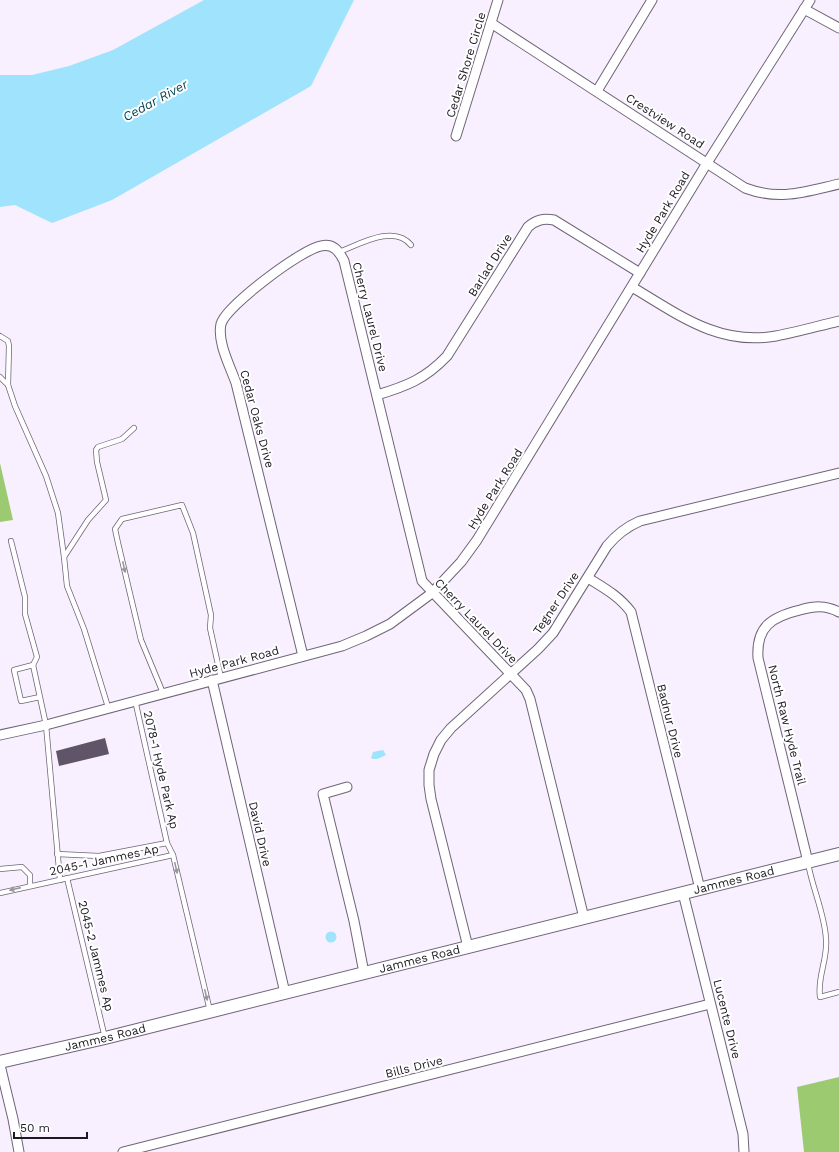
<svg xmlns="http://www.w3.org/2000/svg" width="839" height="1152" viewBox="0 0 839 1152" font-family="'Work Sans',sans-serif">
<rect width="100%" height="100%" fill="#f8f0fe"/>
<g fill="#9cca71">
<path d="M0,463L13,520L0,522Z"/>
<path d="M839,1077V1152H804L797,1087Z"/>
</g>
<g fill="#9fe3fc">
<path d="M204,0H354L311,86L112,200L52,223L15,205L0,207V75H32L69,66L113,50Z"/>
<path d="M383,750L386,755C382,757 375,761 371,758L373,752Z"/>
<circle cx="331" cy="937" r="5.5"/>
</g>
<path fill="#605468" d="M105,738L109,754L59,766L56,751Z"/>
<g fill="none" stroke-linecap="round" stroke-linejoin="round">
<g stroke="#6f6478" stroke-width="6">
<g id="lane">
<path d="M339,252C360,244 394,224 411,245"/>
<path d="M0,336L8,341L9,346L8,385L15,406L46,476L58,513L64,557"/>
<path d="M0,377L8,385"/>
<path d="M11,541L25,597V614L37,657L33,665"/>
<path d="M163,693L141,640L118,543L115,529L122,519L182,505L193,533L211,615L210,628L221,678"/>
<path d="M40,697L21,701L14,670L33,665L46,725L60,880"/>
<path d="M135,700L167,843L173,855"/>
<path d="M108,707L84,629L67,586L64,557L88,520L106,500L97,462L96,450L98,447L122,439L134,428"/>
<path d="M57,854L99,856L167,843"/>
<path d="M808,863C812,887 825,915 826,939C828,959 817,977 820,997L839,992"/>
<path d="M0,869L22,867L30,875V886"/>
<path d="M67,878L105,1038"/>
<path d="M0,893L173,855L210,1011"/>
</g>
</g>
<g stroke="#6f6478" stroke-width="11">
<g id="street">
<path d="M804,9L839,28"/>
<path d="M491,23L745,188C780,201 804,192 839,184"/>
<path d="M597,91L652,0"/>
<path d="M456,136L498,0"/>
<path d="M632,287C679,315 719,346 776,336C797,332 818,326 839,321"/>
<path d="M377,395C407,386 425,379 447,356L528,227C536,220 543,218 554,220L640,273"/>
<path d="M588,578C604,588 619,596 631,612L700,889"/>
<path d="M303,656L236,383C230,366 217,342 221,324C226,306 302,249 321,246C333,243 339,251 344,261L422,581L526,690L530,699L584,918"/>
<path d="M212,680L285,993"/>
<path d="M0,735L46,725L342,646L366,636L390,624L432,593L461,562L477,540L707,163L810,0"/>
<path d="M347,787L323,794L354,921L364,973"/>
<path d="M808,862L758,658C756,627 771,617 800,610C815,606 825,605 839,612"/>
<path d="M683,893L743,1134L744,1152"/>
<path d="M468,947L431,799L429,785V770L434,754L441,740L451,728L538,649L553,633L607,546C617,534 626,527 640,521L839,473"/>
<path d="M0,1065L13,1119L19,1152"/>
<path d="M123,1152L710,1004"/>
</g>
</g>
<g stroke="#6f6478" stroke-width="14">
<g id="secondary">
<path id="s1" d="M0,1062L105,1038L839,854"/>
</g>
</g>
<use href="#lane" stroke="#fff" stroke-width="4.5"/>
<use href="#street" stroke="#fff" stroke-width="9"/>
<use href="#secondary" stroke="#fff" stroke-width="12"/>
</g>
<defs><path id="oneway-solid" d="M-6-.8H1V-3.2L6.5 0L1 3.2V.8H-6Z"/></defs>
<g fill="#99989b">
<use href="#oneway-solid" transform="translate(124 567) rotate(77)"/>
<use href="#oneway-solid" transform="translate(176 868) rotate(77)"/>
<use href="#oneway-solid" transform="translate(15 889) rotate(167)"/>
<use href="#oneway-solid" transform="translate(206 995) rotate(77)"/>
</g>
<g text-anchor="middle" stroke-width="4" stroke-linejoin="round" paint-order="stroke">
<g font-size="12" fill="#1d1921" stroke="#fff">
<text transform="translate(466 65) rotate(-73)" y="4">Cedar Shore Circle</text>
<text transform="translate(665 121) rotate(33)" y="4">Crestview Road</text>
<text transform="translate(663 212) rotate(-59)" y="4">Hyde Park Road</text>
<text transform="translate(490 265) rotate(-58)" y="4">Barlad Drive</text>
<text transform="translate(370 317) rotate(76)" y="4">Cherry Laurel Drive</text>
<text transform="translate(257 419) rotate(75)" y="4">Cedar Oaks Drive</text>
<text transform="translate(495 489) rotate(-58)" y="4">Hyde Park Road</text>
<text transform="translate(556 603) rotate(-56)" y="4">Tegner Drive</text>
<text transform="translate(476 621) rotate(46)" y="4">Cherry Laurel Drive</text>
<text transform="translate(234 662) rotate(-15)" y="4">Hyde Park Road</text>
<text transform="translate(670 721) rotate(76)" y="4">Badnur Drive</text>
<text transform="translate(787 725) rotate(76)" y="4">North Raw Hyde Trail</text>
<text transform="translate(161 770) rotate(77)" y="4">2078-1 Hyde Park Ap</text>
<text transform="translate(260 834) rotate(77)" y="4">David Drive</text>
<text transform="translate(104 860) rotate(-12)" y="4">2045-1 Jammes Ap</text>
<text dy="4" stroke="none"><textPath href="#s1" startOffset="756">Jammes Road</textPath></text>
<text transform="translate(96 956) rotate(76)" y="4">2045-2 Jammes Ap</text>
<text dy="4" stroke="none"><textPath href="#s1" startOffset="432">Jammes Road</textPath></text>
<text transform="translate(727 1019) rotate(76)" y="4">Lucente Drive</text>
<text dy="4" stroke="none"><textPath href="#s1" startOffset="108">Jammes Road</textPath></text>
<text transform="translate(414 1067) rotate(-14)" y="4">Bills Drive</text>
</g>
<g font-size="13" font-style="italic" fill="#013f50" stroke="#fff">
<text transform="translate(155 100) rotate(-29)" y="5">Cedar River</text>
</g>
</g>
<path d="M14 1132v6h73v-6" fill="none" stroke="#1d1921" stroke-width="2"/>
<text x="20" y="1132" font-size="12" fill="#1d1921" stroke="#ffffff" stroke-width="3" paint-order="stroke">50 m</text>
</svg>
